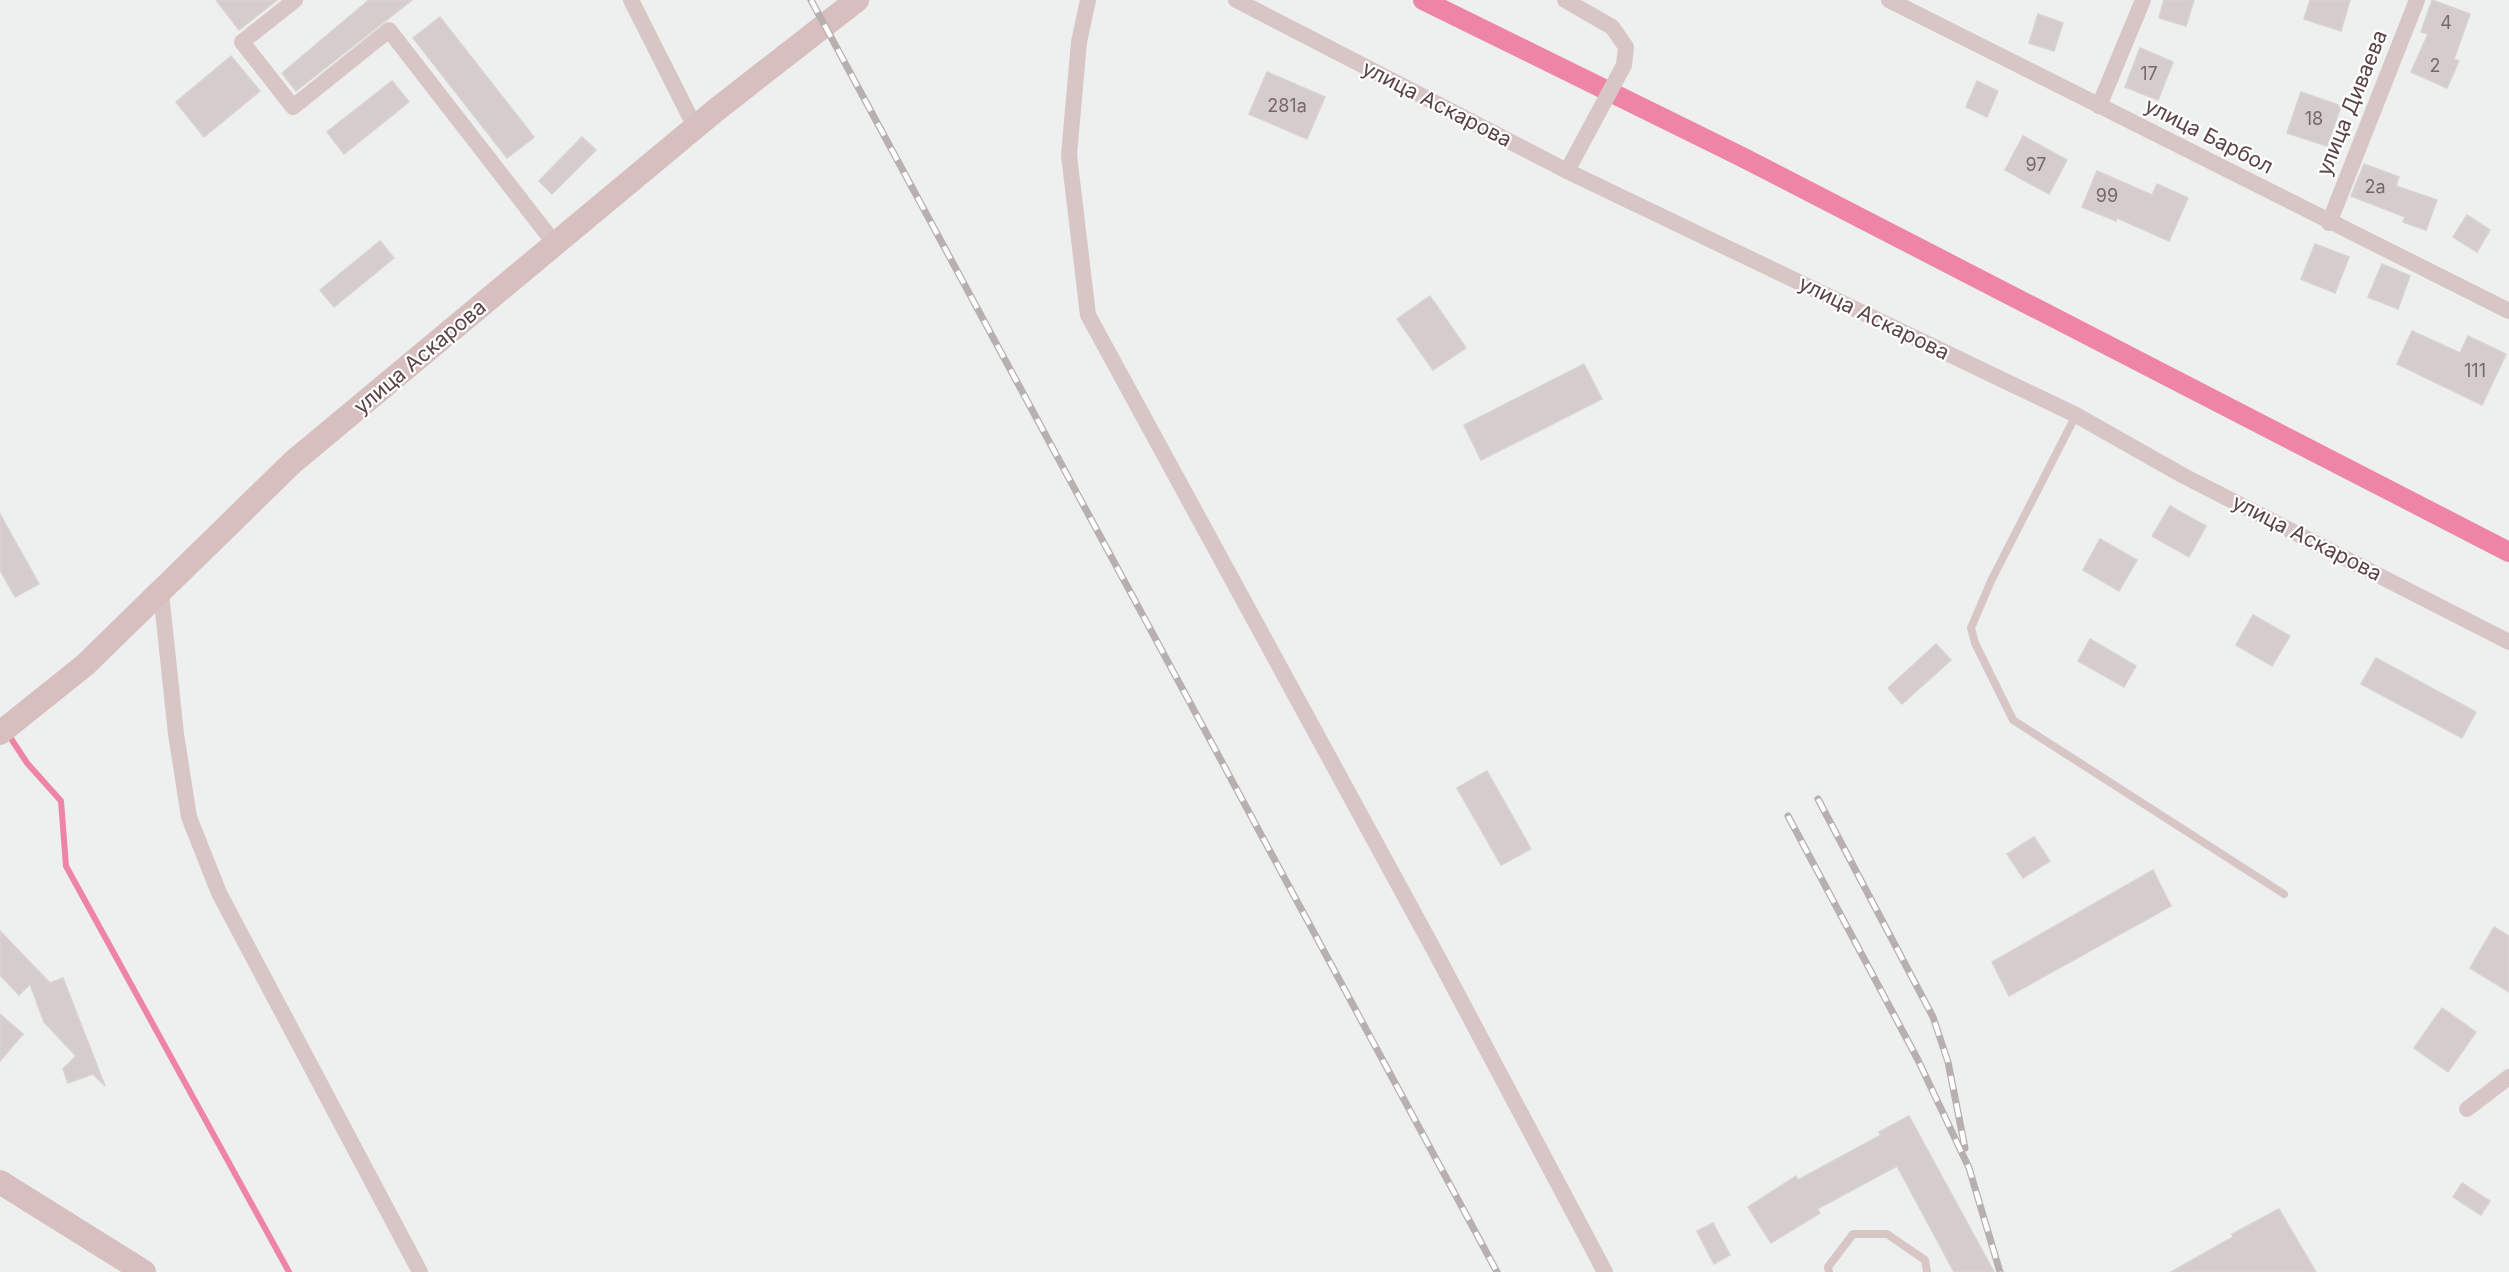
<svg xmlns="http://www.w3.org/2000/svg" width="2509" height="1272" viewBox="0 0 2509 1272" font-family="Inter,sans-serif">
<rect width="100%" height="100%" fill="#edf0ee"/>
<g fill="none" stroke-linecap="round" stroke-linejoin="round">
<path stroke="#ee85a7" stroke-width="6" d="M8,734L27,763L61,801L66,866L289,1272"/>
<path stroke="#ee85a7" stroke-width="20" d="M1423,0L1740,156L2509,552"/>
</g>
<g fill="#d5cdcd" stroke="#d9d2d1" stroke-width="1.5">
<path d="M216,0H277L239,30Z"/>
<path d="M369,0H412L296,91L282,73Z"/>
<path d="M2164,0H2194L2186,26L2159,18Z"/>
<path d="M2310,0H2350L2341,31L2304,19Z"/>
<path d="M2432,0L2470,14L2454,59L2459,61L2447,88L2411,72L2428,34L2421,32Z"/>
<path d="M2038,14L2063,23L2054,51L2029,43Z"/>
<path d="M440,17L534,137L507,158L413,38Z"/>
<path d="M2140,48L2173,62L2158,100L2125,87Z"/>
<path d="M231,56L260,91L204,137L176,102Z"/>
<path d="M1267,72L1325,97L1307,139L1249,114Z"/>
<path d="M392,81L409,102L344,154L327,132Z"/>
<path d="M1977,81L1998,91L1987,117L1966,107Z"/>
<path d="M2301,92L2341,106L2327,146L2287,133Z"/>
<path d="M2023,136L2067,160L2049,194L2005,170Z"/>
<path d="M582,137L596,150L552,194L539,181Z"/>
<path d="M2364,164L2399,177L2396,186L2437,200L2426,230L2403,222L2405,217L2351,196Z"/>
<path d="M2097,171L2152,195L2157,184L2188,198L2169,241L2117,218L2116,221L2082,207Z"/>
<path d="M2467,215L2490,230L2477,252L2453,237Z"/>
<path d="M380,241L394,258L334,307L320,290Z"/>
<path d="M2315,244L2349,257L2335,293L2301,279Z"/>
<path d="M2382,264L2410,276L2398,309L2368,297Z"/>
<path d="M1430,296L1466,348L1433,370L1397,319Z"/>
<path d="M2412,331L2460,353L2468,336L2506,354L2482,405L2397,364Z"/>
<path d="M1584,364L1602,399L1481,460L1464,425Z"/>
<path d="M2170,506L2206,526L2189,557L2152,536Z"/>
<path d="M0,514L39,584L15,597L0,570Z"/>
<path d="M2100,539L2137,560L2119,591L2083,570Z"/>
<path d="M2253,615L2290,636L2272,666L2236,645Z"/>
<path d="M2090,639L2136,666L2124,687L2078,661Z"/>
<path d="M1936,644L1951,660L1902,704L1888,688Z"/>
<path d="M2376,658L2476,712L2462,738L2361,684Z"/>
<path d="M1487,771L1531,849L1501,865L1457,788Z"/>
<path d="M2034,837L2050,861L2023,878L2007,854Z"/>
<path d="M2153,870L2171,906L2009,996L1992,962Z"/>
<path d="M2494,927L2509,936V992L2470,968Z"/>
<path d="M0,931L50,983L63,978L105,1086L93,1074L68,1083L63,1069L76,1056L44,1022L30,984L19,995L0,975Z"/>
<path d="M2442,1008L2476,1032L2448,1072L2414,1048Z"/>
<path d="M0,1014L23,1034L0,1061Z"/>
<path d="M1909,1116L1994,1272H1954L1897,1166L1817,1209L1820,1213L1771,1243L1748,1207L1796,1176L1798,1180L1881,1135L1879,1132Z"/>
<path d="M2462,1183L2490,1201L2481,1215L2453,1197Z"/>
<path d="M2279,1209L2316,1272H2171L2233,1237L2232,1234Z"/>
<path d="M1713,1223L1730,1255L1714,1264L1697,1231Z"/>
</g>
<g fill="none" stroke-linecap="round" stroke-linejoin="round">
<g stroke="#d8c6c7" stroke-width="8">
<path d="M2076,415L1991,581L1971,628L1975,643L2013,720L2284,894"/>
<path d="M1829,1272L1828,1267L1853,1234H1887L1925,1260L1927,1272"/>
</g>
<g stroke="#d8c6c7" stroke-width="16">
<path d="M295,0L242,42L293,107L389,30L555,244"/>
<path d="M631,0L695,127"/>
<path d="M1088,0L1079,42L1069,155L1088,315L1433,948L1605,1272"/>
<path d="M1236,0L1567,171L2076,415L2182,475L2509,642"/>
<path d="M1565,0L1612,27L1626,47L1624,65L1567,171"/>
<path d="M1889,0L2509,311"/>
<path d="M2099,106L2143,0"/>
<path d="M2329,223L2417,0"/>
<path d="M161,593L176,734L189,817L219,893L420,1272"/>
<path d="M2467,1109L2509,1077"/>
</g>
<g stroke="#d7bfbf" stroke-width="24">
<path d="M0,733L85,665L293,462L716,110L857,0"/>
<path d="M0,1182L144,1272"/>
</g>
<g stroke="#b8b0af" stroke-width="7">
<g id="rail">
<path d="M811,0L1497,1272"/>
<path d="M1818,799L1933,1017L1948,1062L1965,1148"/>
<path d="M1788,816L1918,1060L1969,1168L2000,1272"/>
</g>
</g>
<use href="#rail" stroke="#fff" stroke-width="4.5" stroke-dasharray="14" stroke-linecap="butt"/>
</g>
<g text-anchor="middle" stroke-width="4.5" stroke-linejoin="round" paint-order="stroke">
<g font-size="18" fill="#7a6768">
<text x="2446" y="29">4</text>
<text x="2435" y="72">2</text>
<text x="2149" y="80">17</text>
<text x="1287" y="112">281а</text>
<text x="2314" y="125">18</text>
<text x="2036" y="171">97</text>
<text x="2375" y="193">2а</text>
<text x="2107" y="202">99</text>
<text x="2475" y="377">111</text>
</g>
<g font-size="21" fill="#5b4546" stroke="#fff">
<text transform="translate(2352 103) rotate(-68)" y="7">улица Диваева</text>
<text transform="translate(1437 104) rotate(27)" y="7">улица Аскарова</text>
<text transform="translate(2209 136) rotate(27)" y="7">улица Барбол</text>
<text transform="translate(1874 318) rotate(26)" y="7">улица Аскарова</text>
<text transform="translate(420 357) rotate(-40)" y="7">улица Аскарова</text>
<text transform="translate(2307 538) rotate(27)" y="7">улица Аскарова</text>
</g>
</g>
</svg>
